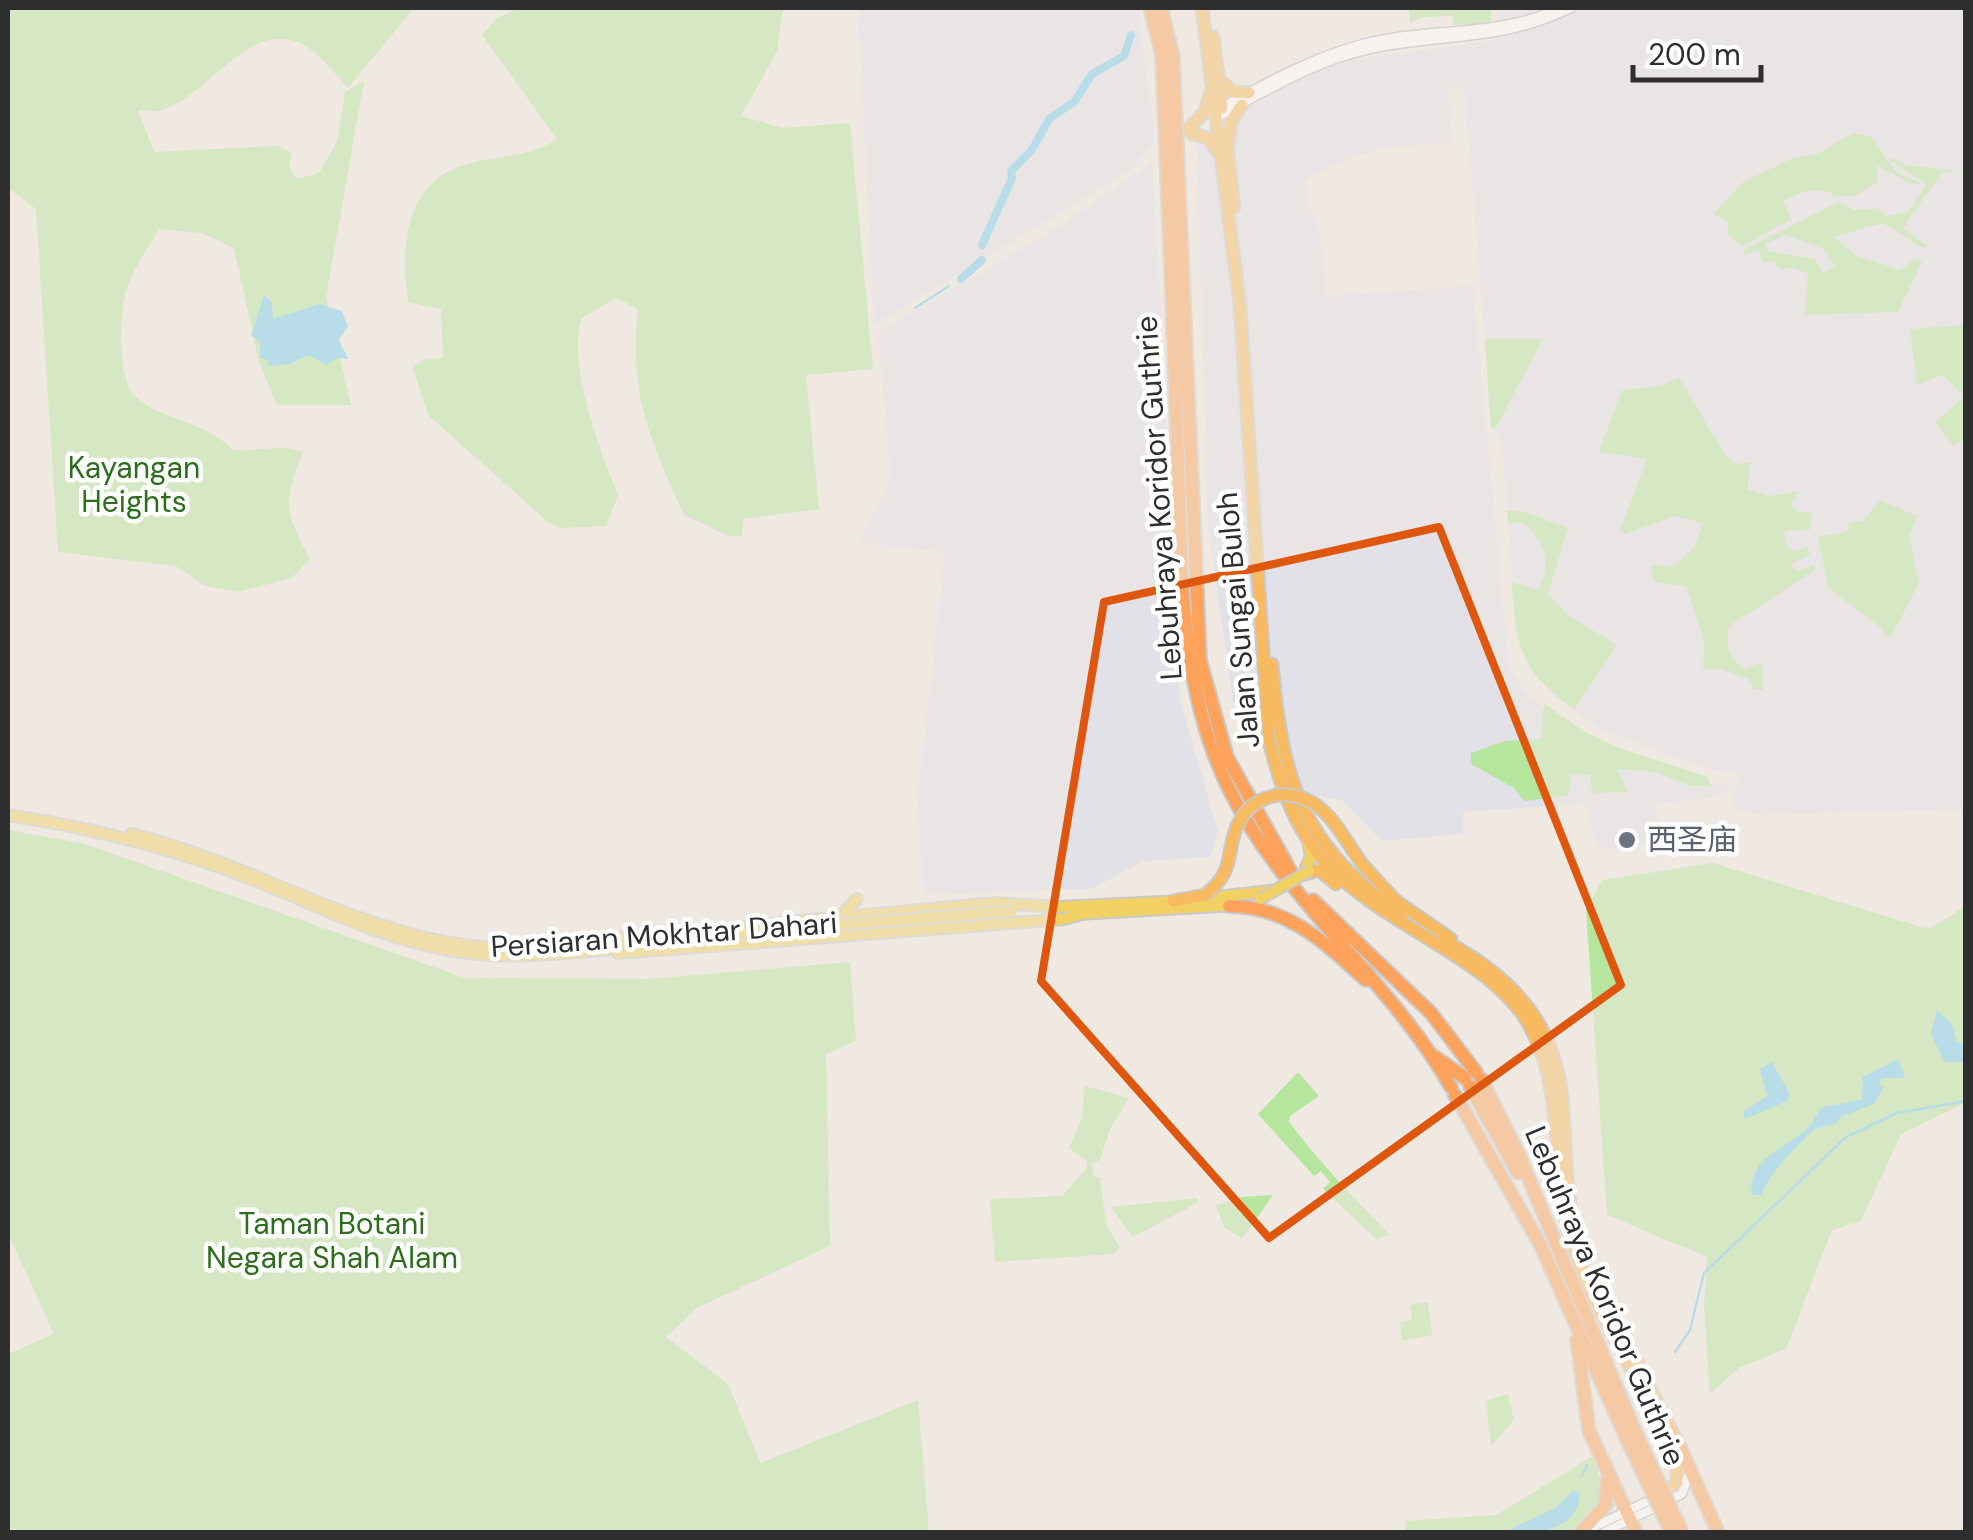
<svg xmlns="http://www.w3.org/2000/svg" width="1973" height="1540" viewBox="0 0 1973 1540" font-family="'DM Sans','Noto Sans SC',sans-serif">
<rect width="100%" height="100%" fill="#efe9e1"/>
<g fill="#e3e1e8">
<path d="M858,8H1138L1156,142L1129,171L874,325Z"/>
<path d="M1494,8H1965V809L1762,815L1731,808L1739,774L1703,767L1603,731L1549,692L1528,660L1516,628L1502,444L1492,424L1464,87H1447L1453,144L1390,146L1336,163L1305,180L1307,204L1318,225L1327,296L1473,286L1509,668L1525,691L1573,732L1709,783H1729V790L1709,798L1655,804L1662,844L1597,849L1585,804L1463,812V834L1382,841L1343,801L1304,792L1292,757L1284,713L1233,702L1208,528L1197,147L1209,132L1294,80L1355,59L1496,40Z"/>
<path d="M1152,163L1165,387L1171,632L1181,703L1218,831L1210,857L1144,861L1091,889L924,895L917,802L945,552L858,542L891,480L878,332L1046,235Z"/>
</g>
<g fill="#b6e59e" fill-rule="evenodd">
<path d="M8,8H414L348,88C336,75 323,58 309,48C252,11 210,97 161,110C155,112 144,110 138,110L154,152L279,146L292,153L289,166L297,179L319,173L337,142L345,92L364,81L326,297L351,405H277L259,362L234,248L202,233L159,229C148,248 133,269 126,290C119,311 118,379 134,395C163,423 205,420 233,450C259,452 280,443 303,452C283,504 284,510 310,559L292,578L238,592L205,586L176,566L58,552L36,209L8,188Z"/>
<path d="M519,8H783L777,51L741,116L783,128L850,123L873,369L806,375L819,509L743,519L742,536H728L684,515C649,437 629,396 638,309L616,298L581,319C567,367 600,449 618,495L606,526L559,528L548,522L428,415L413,368L422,360L443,358L441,309L408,302C400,249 404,181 467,164C499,155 529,158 557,139L482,35L497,18Z"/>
<path d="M1409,8H1492L1491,23L1454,25L1452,15L1419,18L1410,24Z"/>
<path d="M1853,133L1871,137L1895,171L1922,184L1909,183L1876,165L1878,182L1854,196L1834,197L1831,192L1809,190L1783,200L1791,219L1742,246L1727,234L1729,222L1713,214L1743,182L1793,158L1817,154Z"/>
<path d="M1893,158L1905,165L1958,171L1941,174L1903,228L1928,246L1923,248L1883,223L1834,237L1855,255L1899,270L1917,258L1922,262L1898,312L1805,315L1808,274L1793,268L1780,269L1773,261L1763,263L1758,250L1744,255V249L1839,202L1854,210L1877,208L1887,216L1908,212L1927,184L1890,160ZM1785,235L1824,249L1835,267L1823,273L1815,259L1769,251L1765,244Z"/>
<path d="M1965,325V438L1953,446L1935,422L1965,396L1942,375L1917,385L1910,329Z"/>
<path d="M1485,339H1543L1496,428L1491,429Z"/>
<path d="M1679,377L1725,455L1736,464L1750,462L1748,489L1768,496L1800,491L1791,505L1798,512L1812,513L1810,530L1785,531V543L1792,551L1808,547L1810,555L1790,564L1796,571L1814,565V571L1729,626C1726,646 1728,656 1744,669L1762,662L1763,690H1754L1749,679L1721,669H1703L1704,642L1686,586L1654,582L1651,565L1673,566L1695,547L1702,523L1675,516L1625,534L1620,531L1647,459L1599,452L1622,390L1661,386Z"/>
<path d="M1880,500L1918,516L1909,536L1919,583L1891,637H1885L1883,629L1828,588L1818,537L1847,532L1850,522L1863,521Z"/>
<path d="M1507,511H1523L1568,528L1548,594L1568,615L1617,645L1574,709C1520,671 1516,647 1512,582L1538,590C1553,563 1545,544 1525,523H1508Z"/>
<path d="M1544,703L1582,730L1619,748L1708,777L1711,786H1690L1656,772L1617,769L1628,792L1592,793L1590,775H1571L1568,796L1524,801L1514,788L1471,764V753L1505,741L1541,739Z"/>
<path d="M8,830L85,844L465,978L649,979L850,962L856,1041L826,1054L830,1246L697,1308L666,1337L728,1384L760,1463L918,1400L929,1532H8V1354L54,1334L8,1233Z"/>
<path d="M1713,863L1928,929L1965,907V1103L1901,1134L1861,1221L1832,1230L1786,1349L1739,1368L1710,1394L1704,1307L1707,1257L1607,1215L1586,910L1602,880Z"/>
<path d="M1298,1072L1319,1096L1290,1116L1289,1122C1320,1163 1354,1198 1389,1234L1377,1240L1323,1189L1330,1182L1321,1171L1314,1176L1258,1114Z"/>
<path d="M1085,1086L1129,1098L1110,1129L1100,1160L1092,1163L1094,1177H1100L1106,1224L1120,1248L1113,1254L995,1262L990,1199L1062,1196L1087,1168L1086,1161L1069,1148L1081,1121Z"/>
<path d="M1273,1195L1242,1239L1224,1227L1216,1205L1242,1197Z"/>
<path d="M1197,1198L1199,1202L1133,1237L1111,1207Z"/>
<path d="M1428,1302L1432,1335L1402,1341L1400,1322L1412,1320L1410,1305Z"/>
<path d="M1508,1394L1514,1420L1491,1446L1486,1401Z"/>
<path d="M1593,1456L1602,1485L1600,1502L1593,1514L1569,1532H1406L1405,1521L1496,1515Z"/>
</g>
<g fill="#75cff0">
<path d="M264,295L272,302L273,319L319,304L342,311L348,326L339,340L348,359L338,358L326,365L309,355L289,364L269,366L268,360L260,358V341L251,336Z"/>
<path d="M1937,1010L1952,1024L1957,1042L1965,1044V1062H1944L1931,1033Z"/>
<path d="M1898,1059L1905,1078H1882L1879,1084L1883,1088L1874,1104L1842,1116L1836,1124L1814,1129C1796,1148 1770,1170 1762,1195H1752C1747,1156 1789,1148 1810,1126C1816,1119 1816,1112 1823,1107L1862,1100L1863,1077Z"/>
<path d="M1772,1062L1790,1094L1787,1101L1745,1119L1743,1112L1767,1096L1760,1069Z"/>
<path d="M1574,1490L1580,1493C1578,1533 1535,1533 1505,1532L1555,1508Z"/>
</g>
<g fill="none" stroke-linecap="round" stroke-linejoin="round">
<g stroke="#75cff0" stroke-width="2.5">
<path d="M915,308L949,286"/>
<path d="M1675,1352L1690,1330L1704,1273L1846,1137L1897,1113L1966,1101"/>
<path d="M1582,1476L1587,1465"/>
</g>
<g stroke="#75cff0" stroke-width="8">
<path d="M982,245L1012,178L1011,171L1032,150L1049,119L1075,101L1092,74L1124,56L1131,35"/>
<path d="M961,279L982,260"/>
</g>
<g stroke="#b4b7c1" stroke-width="11">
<g id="secondary">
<path d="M1222,107C1267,83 1312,57 1363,44C1429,26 1496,38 1559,8"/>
<path d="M1216,118C1266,91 1314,61 1370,49C1446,33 1498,43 1571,8"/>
<path d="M1588,1530L1656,1497"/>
<path d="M1605,1532L1682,1494L1688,1476"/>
</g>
</g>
<g stroke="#c9c9c9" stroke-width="14">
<g id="primary">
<path d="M8,815C92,828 177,849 257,881C320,907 381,938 449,950C508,961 564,953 623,948"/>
<path d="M131,834C241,860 339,923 450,943C493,951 536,948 580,946"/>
<path d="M1306,867L1311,857L1308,841"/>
<path d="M1198,899L1270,891"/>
<path d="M1058,907L1181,901"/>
<path d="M1078,914L1236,905"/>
<path d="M840,917L857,899"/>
<path d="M582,946L607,939L995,903L1061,907"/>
<path d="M618,953L1064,919L1082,914"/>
</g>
</g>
<g stroke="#c9c9c9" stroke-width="15">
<g id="trunk">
<path d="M1202,8L1240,306L1269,740C1298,862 1341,885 1442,947C1471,965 1503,987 1523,1015C1570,1087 1547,1172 1574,1250C1600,1325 1649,1390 1677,1463V1483L1657,1496"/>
<path d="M1213,37L1222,108"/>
<path d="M1220,80L1233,92L1249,93"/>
<path d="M1189,128L1205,112L1210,94"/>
<path d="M1191,133L1208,138L1218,152"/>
<path d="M1226,136L1234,207"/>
<path d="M1228,142L1232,120L1242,105"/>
<path d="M1272,664C1283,782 1300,842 1401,916"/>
<path d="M1363,865L1396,901L1451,939"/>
<path d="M1305,874L1319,870L1336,884"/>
<path d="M1173,901L1205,895"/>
<path d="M1443,940C1513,977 1557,1024 1563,1107C1566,1143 1565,1180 1572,1216"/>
<path d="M1615,1320L1680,1447"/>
</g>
</g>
<g stroke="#c9c9c9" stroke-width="16">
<g id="motorway">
<path d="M1150,8L1162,55C1168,181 1172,308 1177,434C1182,552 1175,682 1230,791C1286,903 1389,978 1451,1087"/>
<path d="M1161,8L1173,56L1200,660L1227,757L1291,872"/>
<path d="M1313,900L1431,1013L1476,1072"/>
<path d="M1229,906C1288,906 1325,943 1366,980"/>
<path d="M1435,1057L1465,1078"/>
<path d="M1481,1079L1518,1153L1634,1429"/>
<path d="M1470,1086L1518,1173"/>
<path d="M1455,1095L1541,1246L1624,1433"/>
<path d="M1577,1340L1589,1431L1636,1532"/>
<path d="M1680,1447L1718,1532"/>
<path d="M1581,1532L1606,1505L1607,1481"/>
</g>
</g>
<use href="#secondary" stroke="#fff" stroke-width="8"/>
<use href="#primary" stroke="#f2d163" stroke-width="10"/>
<use href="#trunk" stroke="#f8ba60" stroke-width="11"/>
<use href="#motorway" stroke="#ffa35c" stroke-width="12"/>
<g stroke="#c9c9c9" stroke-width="14" stroke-linecap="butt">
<g id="primary-bridge">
<path d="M1260,899L1309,871"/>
<path d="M623,942L1012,911"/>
</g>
</g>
<g stroke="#c9c9c9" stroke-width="15" stroke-linecap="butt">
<path id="trunk-bridge" d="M1205,895C1239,868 1223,851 1240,820C1247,807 1263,797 1278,795C1325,792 1339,833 1363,865"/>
</g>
<g stroke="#c9c9c9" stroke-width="16" stroke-linecap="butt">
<g id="motorway-bridge">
<path d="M1634,1429L1682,1532"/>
<path d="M1624,1433L1671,1532"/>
</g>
</g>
<use href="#primary-bridge" stroke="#f2d163" stroke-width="10"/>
<use href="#trunk-bridge" stroke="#f8ba60" stroke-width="11"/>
<use href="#motorway-bridge" stroke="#ffa35c" stroke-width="12"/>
</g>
<path d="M0 0H1973V1540H0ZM1439,527L1621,985L1269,1238L1041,981L1104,602Z" fill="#efe9e1" fill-opacity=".55" fill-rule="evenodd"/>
<path fill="none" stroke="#df570e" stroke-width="8" stroke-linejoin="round" d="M1439,527L1621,985L1269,1238L1041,981L1104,602Z"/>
<circle fill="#6b7280" stroke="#fff" stroke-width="4" cx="1627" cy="840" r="10"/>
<g text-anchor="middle" stroke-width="9" stroke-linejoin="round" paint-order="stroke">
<g font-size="30" fill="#2c6e1b" stroke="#fff">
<text x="134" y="478">Kayangan<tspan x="134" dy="34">Heights</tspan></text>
<text x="332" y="1234">Taman Botani<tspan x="332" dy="34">Negara Shah Alam</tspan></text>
</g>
<g font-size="30" fill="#2e2e2e" stroke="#fff">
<text transform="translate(1159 498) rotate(-94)" y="10">Lebuhraya Koridor Guthrie</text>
<text transform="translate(1238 620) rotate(-95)" y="10">Jalan Sungai Buloh</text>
<text transform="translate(664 935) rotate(-4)" y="10">Persiaran Mokhtar Dahari</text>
<text transform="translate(1605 1296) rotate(67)" y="10">Lebuhraya Koridor Guthrie</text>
</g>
<g font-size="30" fill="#5b616d" stroke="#fff" text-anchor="start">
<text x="1647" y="850">西圣庙</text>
</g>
</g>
<rect width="1973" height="1540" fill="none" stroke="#2e2e2e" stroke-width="20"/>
<path d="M1633 65v15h128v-15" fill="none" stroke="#2e2e2e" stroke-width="5"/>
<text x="1648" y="65" font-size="30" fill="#2e2e2e" stroke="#ffffff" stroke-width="8" paint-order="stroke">200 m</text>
</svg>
